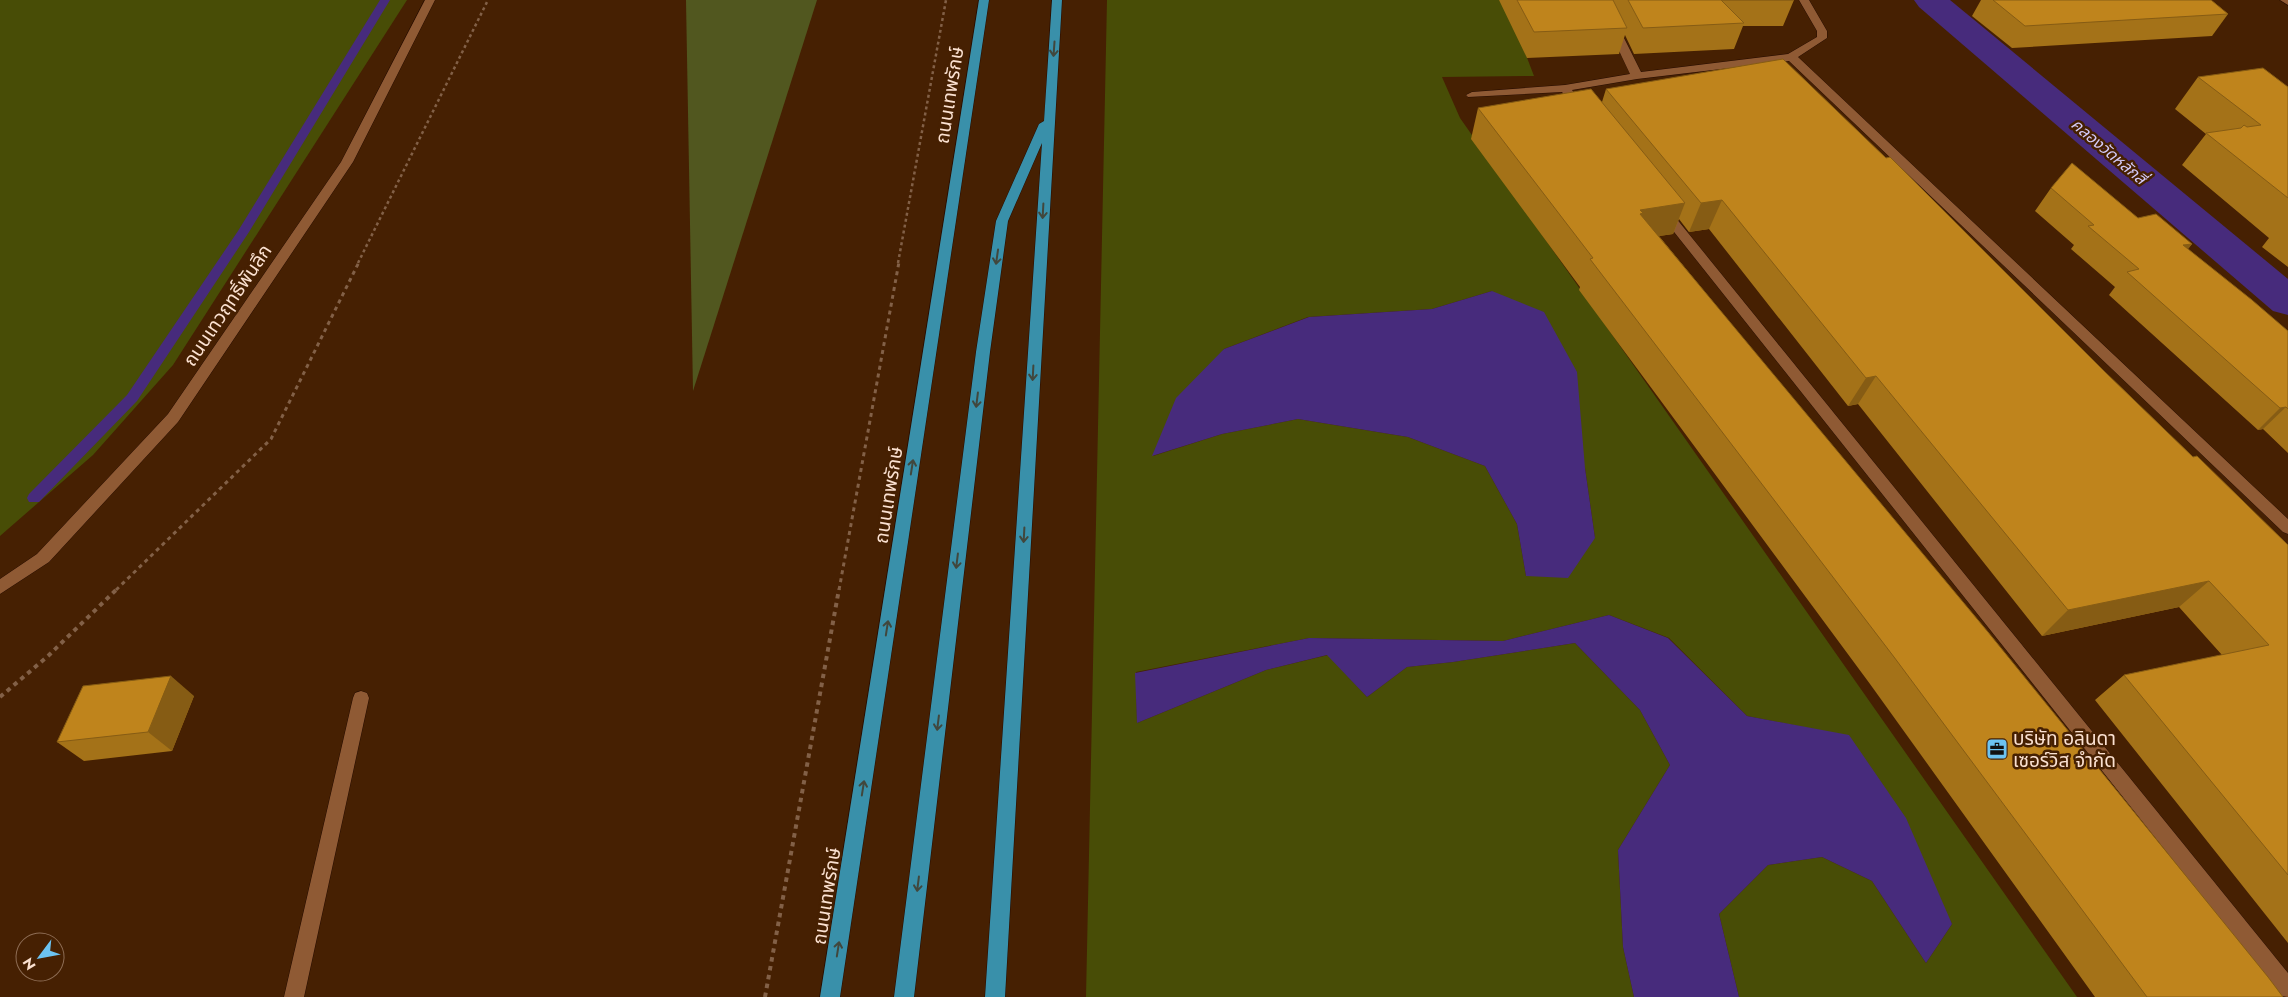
<svg xmlns="http://www.w3.org/2000/svg" width="2288" height="997" viewBox="0 0 2288 997" font-family="Jost,'Noto Sans Thai',sans-serif">
<rect width="100%" height="100%" fill="#462002"/>
<g fill="#484d06" fill-rule="evenodd">
<path d="M0,0H407L173,365L93,455L0,536Z"/>
<path d="M1107,0H1505L1534,76L1442,77L1460,118L2077,997H1739L1719,914L1768,865L1822,857L1872,881L1926,963L1952,924L1849,736L1747,716L1669,638L1609,615L1503,641L1309,638L1136,672L1137,723L1266,670L1328,655L1367,697L1407,667L1453,662L1575,643L1640,710L1670,765L1618,850L1623,947L1634,997H1086ZM1492,291L1585,468L1595,538L1526,576L1517,524L1485,466L1408,437L1298,419L1222,434L1153,456L1224,349L1308,317L1432,309Z"/>
</g>
<path fill="#51571f" d="M686,0H817L693,391Z"/>
<g fill="#472b7c">
<path d="M1492,291L1544,312L1577,372L1585,468L1595,538L1568,578L1526,576L1517,524L1485,466L1408,437L1298,419L1222,434L1152,456L1176,398L1224,349L1309,317L1432,309Z"/>
<path d="M1609,615L1668,638L1747,716L1849,735L1906,818L1952,924L1926,963L1872,881L1822,857L1768,865L1719,914L1739,997H1634L1623,947L1618,850L1670,765L1640,710L1575,643L1453,662L1407,667L1367,697L1327,655L1266,670L1137,723L1135,673L1309,638L1503,641Z"/>
</g>
<g fill="none" stroke-linecap="round" stroke-linejoin="round">
<path fill="#472b7c" fill-rule="evenodd" d="M380,0H390L249,232L137,401L39,502H29L27,498L29,494L127,395L238,231Z"/>
<path fill="#472b7c" fill-rule="evenodd" d="M1914,0H1950L2288,279V315L2273,311L1919,7Z"/>
<g stroke="#260c00" stroke-width="1">
<g id="minor">
<path d="M425,0H435L353,162L178,422L49,562L0,594V579L37,554L168,414L341,162Z"/>
<path d="M1595,0H1605L1641,72L1788,54L1817,37V31L1799,0H1809L1827,31V38L1798,57L2288,519V534L2283,532L1789,61L1637,79L1572,90L1587,109L1581,112L1577,111L1562,92L1468,97L1466,95L1472,92L1565,85L1630,74Z"/>
<path d="M2280,0H2288V5Z"/>
<path d="M1663,206L1667,207L2288,973V997L2281,996L1659,213L1657,210L1659,207Z"/>
<path d="M361,691L367,693L369,698L304,997H284L353,698L355,693Z"/>
</g>
</g>
<g stroke="#260c00" stroke-width="1">
<g id="major">
<path d="M979,0H989L840,997H820Z"/>
<path d="M1052,0H1062L1005,997H985L1042,143L1008,221L990,352L914,997H894L976,352L996,221L1039,124L1044,121Z"/>
</g>
</g>
<g stroke="#826047" stroke-width="2.5" stroke-dasharray="3 3" stroke-linecap="butt">
<path d="M358,263L488,0"/>
<path d="M898,263L946,0"/>
</g>
<g stroke="#826047" stroke-width="3" stroke-dasharray="4 4" stroke-linecap="butt">
<path d="M116,590L271,439L359,262"/>
<path d="M839,590L899,262"/>
</g>
<g stroke="#826047" stroke-width="4" stroke-dasharray="4.5 4.5" stroke-linecap="butt">
<path d="M0,697L48,656L117,589"/>
<path d="M765,997L839,589"/>
</g>
<use href="#minor" fill="#8f5a34" fill-rule="evenodd"/>
<use href="#major" fill="#3990aa" fill-rule="evenodd"/>
</g>
<g fill="#a47218">
<path d="M1499,0H1794L1783,26H1743L1734,49L1634,54L1625,35L1619,54L1527,58Z"/>
<path d="M1981,0H2211L2228,14L2212,36L2012,48L1972,16Z"/>
<path d="M2198,77L2288,87V267L2262,247L2269,238L2182,165L2206,134L2175,109Z"/>
<path d="M1606,89L2104,371L2193,457L2288,545V943L2095,700L2124,675L2222,655L2179,607L2042,636L1858,404L1848,406L1709,229L1689,232L1679,219L1673,234L1659,236L2283,997H2095L1870,684L1579,290L1580,287L1471,139L1478,108L1602,102Z"/>
<path d="M2051,188L2138,218L2192,244L2188,249L2288,331V453L2263,429L2258,430L2109,295L2115,287L2071,249L2074,245L2035,211Z"/>
<path d="M194,696L172,751L84,761L57,742Z"/>
</g>
<g fill="#865c14">
<path d="M1722,200L1709,229L1689,232L1701,203Z"/>
<path d="M1685,203L1673,234L1633,240L1640,210Z"/>
<path d="M2192,244L2173,266L2183,245Z"/>
<path d="M1876,376L1858,404L1848,406L1866,378Z"/>
<path d="M2286,407L2263,429L2258,430L2280,408Z"/>
<path d="M2209,581L2179,607L2042,636L2068,610Z"/>
<path d="M171,676L194,696L172,751L148,732Z"/>
</g>
<g fill="#bf841c" stroke="#865c14">
<path d="M1517,0H1613L1627,28L1534,32Z"/>
<path d="M1628,0H1794H1721L1744,23L1643,28Z"/>
<path d="M1993,0H2211L2228,14L2025,26Z"/>
<path d="M1783,59L1886,158L1890,157L2104,371L2193,457L2197,456L2288,545V875L2124,675L2269,645L2209,581L2068,610L1876,376L1866,378L1722,200L1701,203L1606,89Z"/>
<path d="M2263,68L2288,87V198L2206,133L2241,128L2244,125L2247,127L2261,125L2198,77Z"/>
<path d="M1591,89L1685,203L1640,210L1643,213L1640,214L1988,632L2268,977L2283,997H2147L1894,657L1590,259L1593,258L1478,108Z"/>
<path d="M2072,163L2138,218L2156,214L2192,244L2183,245L2252,300L2288,331V409L2286,407L2280,408L2127,272L2139,269L2088,226L2094,225L2051,188Z"/>
<path d="M171,676L148,732L57,742L83,686Z"/>
</g>
<defs><path id="oneway-shaft" d="M-6 0H5M1.5-3L5.5 0L1.5 3" fill="none" stroke-width="1.6" stroke-linecap="round" stroke-linejoin="round" transform="scale(1.25)"/></defs>
<g stroke="#41473d">
<use href="#oneway-shaft" transform="translate(1054 49) rotate(94)"/>
<use href="#oneway-shaft" transform="translate(1043 211) rotate(93)"/>
<use href="#oneway-shaft" transform="translate(997 257) rotate(98)"/>
<use href="#oneway-shaft" transform="translate(1033 373) rotate(93)"/>
<use href="#oneway-shaft" transform="translate(977 400) rotate(97)"/>
<use href="#oneway-shaft" transform="translate(912 467) rotate(-81)"/>
<use href="#oneway-shaft" transform="translate(1024 535) rotate(93)"/>
<use href="#oneway-shaft" transform="translate(957 561) rotate(97)"/>
<use href="#oneway-shaft" transform="translate(887 628) rotate(-81)"/>
<use href="#oneway-shaft" transform="translate(938 723) rotate(97)"/>
<use href="#oneway-shaft" transform="translate(863 788) rotate(-81)"/>
<use href="#oneway-shaft" transform="translate(918 884) rotate(97)"/>
<use href="#oneway-shaft" transform="translate(838 949) rotate(-81)"/>
</g>
<defs>
<g id="office-square" transform="scale(1.125)"><rect x="-9" y="-9" width="18" height="18" rx="4" fill="#6cc3f2" stroke="#462002"/><path d="M-6-3h4V-5.5h4V-3h4V5H-6ZM-1-4.5V-3h2v-1.5ZM-6 0V1H6V0Z" fill="#111"/></g>
</defs>
<g fill-rule="evenodd">
<use href="#office-square" x="1997" y="749"/>
</g>
<g text-anchor="middle" stroke-width="5" stroke-linejoin="round" paint-order="stroke">
<g font-size="16" font-style="italic" fill="#d4cbf9" stroke="#462002">
<text transform="translate(2109 151) rotate(40)" y="6">คลองวัดหลักสี่</text>
</g>
<g font-size="19" fill="#fbe1d1" stroke="#462002">
<text transform="translate(949 95) rotate(-81)" y="7">ถนนเทพรักษ์</text>
<text transform="translate(227 305) rotate(-56)" y="7">ถนนเทวฤทธิ์พันลึก</text>
<text transform="translate(888 495) rotate(-81)" y="7">ถนนเทพรักษ์</text>
<text transform="translate(826 896) rotate(-81)" y="7">ถนนเทพรักษ์</text>
</g>
<g font-size="19" fill="#fbe1d1" stroke="#462002" text-anchor="start">
<text x="2013" y="745">บริษัท อลินดา<tspan x="2013" dy="22">เซอร์วิส จำกัด</tspan></text>
</g>
</g>
<g transform="translate(40 957) rotate(238)"><circle r="24" fill="#462002" stroke="#8e6d55"/>
<path d="M0-4L9 19L0 12L-9 19Z" fill="#6cc3f2"/>
<text y="-8" font-size="14" font-weight="bold" text-anchor="middle" fill="#fbe1d1">N</text>
</g>
</svg>
